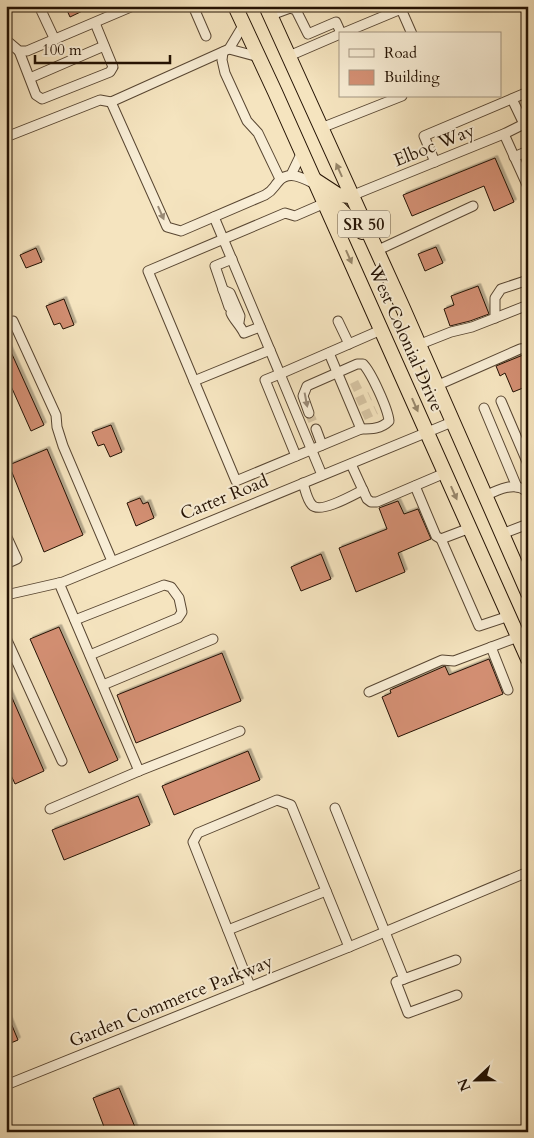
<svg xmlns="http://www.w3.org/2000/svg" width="534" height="1138" viewBox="0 0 534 1138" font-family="Cardo,serif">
<defs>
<filter id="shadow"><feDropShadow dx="2.5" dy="-2.5" stdDeviation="0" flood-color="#0004"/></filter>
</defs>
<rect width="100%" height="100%" fill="#f5e4bf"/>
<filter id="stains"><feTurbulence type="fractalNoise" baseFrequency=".004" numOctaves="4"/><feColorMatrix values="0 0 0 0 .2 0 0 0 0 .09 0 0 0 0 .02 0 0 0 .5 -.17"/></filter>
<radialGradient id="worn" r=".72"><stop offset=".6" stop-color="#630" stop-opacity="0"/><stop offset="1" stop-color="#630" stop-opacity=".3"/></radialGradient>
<g fill="#d38f73" stroke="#241203" filter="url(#shadow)">
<path d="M65,6H93L70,17Z"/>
<path d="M495,158L514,202L494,211L484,186L412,216L403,195Z"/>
<path d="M436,247L443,263L425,271L418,254Z"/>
<path d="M36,248L42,262L26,268L20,255Z"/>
<path d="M478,286L489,314L470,321L450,326L444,309L454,305L451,296Z"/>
<path d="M64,299L74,325L63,329L60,323L54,325L46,306Z"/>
<path d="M6,341L44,425L31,431L6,375Z"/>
<path d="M523,355L528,366V386L513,392L505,373L500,376L496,366Z"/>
<path d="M111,425L122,452L110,457L104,444L98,446L92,432Z"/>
<path d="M47,449L83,535L44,552L9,465Z"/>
<path d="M140,498L143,504L148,502L154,518L136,526L127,503Z"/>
<path d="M398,501L404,514L418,509L431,539L398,553L405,572L356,592L339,548L387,529L379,508Z"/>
<path d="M321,554L331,579L301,591L291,567Z"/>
<path d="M59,627L118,760L89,773L30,639Z"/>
<path d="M222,653L241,701L136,743L117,695Z"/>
<path d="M489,659L503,694L398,737L382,697L391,693L390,690L445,666L449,675Z"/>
<path d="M6,684L44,771L15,784L6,764Z"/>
<path d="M248,751L260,780L174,815L162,786Z"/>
<path d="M138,796L150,825L64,860L52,830Z"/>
<path d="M6,1011L18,1040L6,1045Z"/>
<path d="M119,1088L137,1132H106L93,1098Z"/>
</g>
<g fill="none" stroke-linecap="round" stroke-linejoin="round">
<g stroke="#d6c4a3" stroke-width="9" stroke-dasharray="9 4.5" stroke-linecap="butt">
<path d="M352,388L364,382"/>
<path d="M357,402L370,396"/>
<path d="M309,413L316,429"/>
<path d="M363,416L376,410"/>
</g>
<g stroke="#584632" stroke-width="11">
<g id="minor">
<path d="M39,6L55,40"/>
<path d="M193,6L206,36"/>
<path d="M271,15L290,8L296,10L308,34L336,22L341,33"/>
<path d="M341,34L401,9L412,34"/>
<path d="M6,40L19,51H27L133,6"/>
<path d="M229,49L259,57"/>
<path d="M19,51L36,95L42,99L110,72L113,67L95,23"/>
<path d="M223,52L222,60L225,73L247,121L258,133L280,179"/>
<path d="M289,56L340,34"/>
<path d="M30,78L104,46"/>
<path d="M512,99L524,124"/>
<path d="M111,102L167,227L181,231L265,195C274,190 273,187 279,181C290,169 306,180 317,185"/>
<path d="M321,128L402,96"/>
<path d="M504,134L528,187"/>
<path d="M6,137L100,100L111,102L229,49L244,24"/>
<path d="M514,157L528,151"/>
<path d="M435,162L424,136L528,92"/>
<path d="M291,175L302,152"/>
<path d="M351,196L506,133L528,122"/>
<path d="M325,203L295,216L285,213L148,271L236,481L361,429L329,353"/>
<path d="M214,217L280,374L265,380L296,456"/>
<path d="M376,251L473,206"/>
<path d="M223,290L230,293L240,316L239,322"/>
<path d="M229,307L215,266L232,259"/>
<path d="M231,313C234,320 240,325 244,333L260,327"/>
<path d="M495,318V298L501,289L528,280"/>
<path d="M13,321L56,415L57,427L63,446L112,561"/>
<path d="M338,321L349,344"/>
<path d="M418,345L451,332L472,327L528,305"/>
<path d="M194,381L270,350"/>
<path d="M436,386L520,349L528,348"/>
<path d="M501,401L528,464"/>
<path d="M484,408L517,487"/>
<path d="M309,413L303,396L307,386L357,364H363C371,372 388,409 389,421C381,429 371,429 361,429"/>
<path d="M316,429L322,445"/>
<path d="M351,464L367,499L371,502H377L445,473"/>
<path d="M322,475L280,374L381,330"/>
<path d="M303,483C305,489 307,500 312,505C320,514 353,495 363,490"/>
<path d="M415,486L436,536L441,539L470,528"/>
<path d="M485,496C497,490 517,480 528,493"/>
<path d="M502,534L528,524"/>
<path d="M6,535L17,559L6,564"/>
<path d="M441,539L479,626L509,616"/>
<path d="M517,569L528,564"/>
<path d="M59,583L139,771L240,731"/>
<path d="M6,595L63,582L452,422"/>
<path d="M75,620L164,585L171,587L179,598L182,612L178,618L90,655"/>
<path d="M6,638L62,761"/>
<path d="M491,647L508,690"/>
<path d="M103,685L213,639"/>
<path d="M369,692L442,660L454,661L518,637"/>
<path d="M335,808L404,979L456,960"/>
<path d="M50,809L139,771"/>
<path d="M228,930L326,891"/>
<path d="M404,979L396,982L408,1013L457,995"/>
<path d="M250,986L193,842L198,833L277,800L291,805L349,947"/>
<path d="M6,1085L349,947L528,872"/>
</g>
</g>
<g stroke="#241203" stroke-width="16">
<g id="highway">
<path d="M235,6L275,92L528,659"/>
<path d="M266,6L402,306L528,593"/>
<path d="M315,180L338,195L351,196"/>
<path d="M325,203L340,209L362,232"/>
</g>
</g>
<use href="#minor" stroke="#f8edd5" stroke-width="9"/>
<use href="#highway" stroke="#f5e4bf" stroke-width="14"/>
</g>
<defs><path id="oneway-solid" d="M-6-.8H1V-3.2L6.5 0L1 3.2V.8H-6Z" transform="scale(1.25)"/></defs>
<g fill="#97866a">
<use href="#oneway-solid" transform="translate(339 170) rotate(-114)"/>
<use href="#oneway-solid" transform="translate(349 257) rotate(66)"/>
<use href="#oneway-solid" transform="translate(415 405) rotate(66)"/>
<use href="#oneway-solid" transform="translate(454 493) rotate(66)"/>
</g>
<g fill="#998a76">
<use href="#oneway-solid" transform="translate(161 213) rotate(66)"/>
<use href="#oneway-solid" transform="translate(306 400) rotate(79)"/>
</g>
<g text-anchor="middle" stroke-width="4" stroke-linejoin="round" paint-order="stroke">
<rect fill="#f8edd5" stroke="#645442" stroke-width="1" x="338" y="210.5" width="52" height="27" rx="4"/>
<g font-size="16" font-weight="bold" fill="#241203">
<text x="364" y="230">SR 50</text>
</g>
<g font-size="18" fill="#241203" stroke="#f8edd5">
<text transform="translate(434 145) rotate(-22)" y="6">Elboc Way</text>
<text transform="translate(406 338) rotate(66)" y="6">West Colonial Drive</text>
<text transform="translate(224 497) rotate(-22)" y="6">Carter Road</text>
<text transform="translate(171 1001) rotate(-22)" y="6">Garden Commerce Parkway</text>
</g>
</g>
<rect width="534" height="1138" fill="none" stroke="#f5e4bf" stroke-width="25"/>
<rect x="8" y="8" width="519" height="1123" fill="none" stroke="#241203" stroke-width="2.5"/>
<rect x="12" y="12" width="509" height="1113" fill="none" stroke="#241203"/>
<rect x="339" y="32" width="162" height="65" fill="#f8edd5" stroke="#a39581"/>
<rect x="349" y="49" width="25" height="8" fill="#f8edd5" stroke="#a39581"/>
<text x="384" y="58" font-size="15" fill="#241203">Road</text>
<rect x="349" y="70" width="25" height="15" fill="#d38f73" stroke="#a39581"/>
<text x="384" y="82" font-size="15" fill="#241203">Building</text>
<g transform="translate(476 1080) rotate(248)" stroke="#f8edd5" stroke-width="4" paint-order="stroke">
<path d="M0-4L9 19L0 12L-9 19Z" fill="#241203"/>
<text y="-8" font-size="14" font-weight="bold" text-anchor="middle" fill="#241203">N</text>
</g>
<path d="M35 55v8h135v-8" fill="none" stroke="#241203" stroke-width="2.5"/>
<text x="42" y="55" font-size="15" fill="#241203" stroke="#f8edd5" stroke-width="4" paint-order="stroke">100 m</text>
<rect width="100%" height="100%" filter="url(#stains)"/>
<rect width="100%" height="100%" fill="url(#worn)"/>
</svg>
